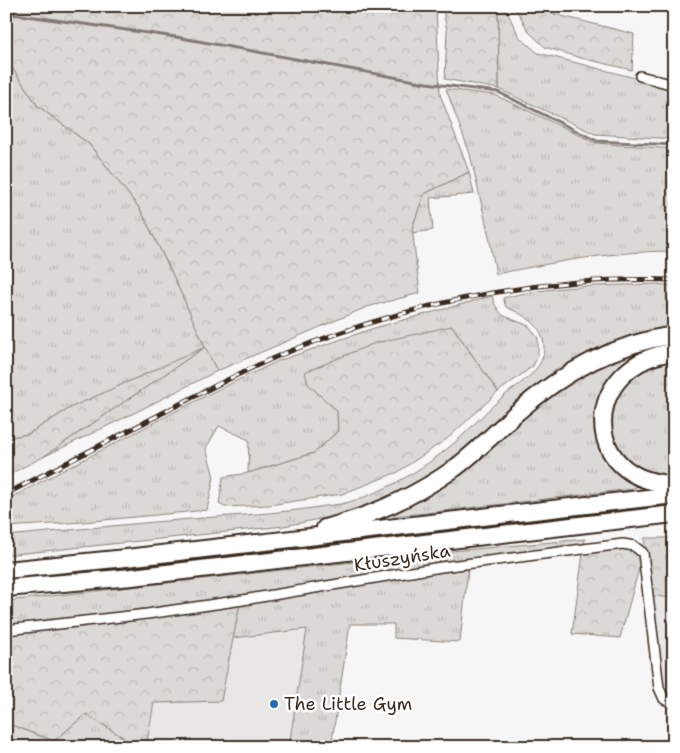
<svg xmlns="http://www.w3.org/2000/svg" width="680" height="753" viewBox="0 0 680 753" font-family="'Shantell Sans',sans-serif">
<defs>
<pattern id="grass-tufts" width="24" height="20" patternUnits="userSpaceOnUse" patternTransform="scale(1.25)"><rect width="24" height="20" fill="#dbd9d6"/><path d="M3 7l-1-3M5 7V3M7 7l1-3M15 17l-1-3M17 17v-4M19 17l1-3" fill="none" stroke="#bdbab7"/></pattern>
<pattern id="forest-crowns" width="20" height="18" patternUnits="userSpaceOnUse" patternTransform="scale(1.25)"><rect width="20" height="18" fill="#dbd9d6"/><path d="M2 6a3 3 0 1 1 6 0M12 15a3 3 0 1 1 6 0" fill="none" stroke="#bdbab7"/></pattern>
</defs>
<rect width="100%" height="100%" fill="#f7f6f6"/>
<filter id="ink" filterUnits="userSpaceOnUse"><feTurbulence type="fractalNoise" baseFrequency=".02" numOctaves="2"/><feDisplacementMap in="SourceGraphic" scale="10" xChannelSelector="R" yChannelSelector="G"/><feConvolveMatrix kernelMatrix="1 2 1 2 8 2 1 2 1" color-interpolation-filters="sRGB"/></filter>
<g filter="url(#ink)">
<g fill="#e9e7e6">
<path d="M653,596L674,598V699L665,691Z"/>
<path d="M308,629L289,747H157L147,741L154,703L221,701L233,638Z"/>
</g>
<g fill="url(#grass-tufts)" stroke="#8b827a">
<path d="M6,6L9,63L38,106L89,144L140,209L172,273L217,371L130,415L43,457L202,349L72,407L28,434L6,438Z"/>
<path d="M498,6H504L520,38L538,53L674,88V139L595,134L499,89Z"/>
<path d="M446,89L495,95L596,143L674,149V251C613,251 555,262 496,274L490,241L470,154Z"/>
<path d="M469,172L474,194L430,198L433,230L413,233L412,228L424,194Z"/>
<path d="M657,284L674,286V328L617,342L574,361L535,386L470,448L431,477L382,501L335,516L284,526L6,555V536C72,530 137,523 203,518C242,515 281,513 319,507C329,505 340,505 349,502C390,490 428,466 460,438C475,424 488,409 504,396C519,383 543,372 544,349C545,325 524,315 506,307L503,298C553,285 605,286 657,284Z"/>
<path d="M492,296L495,305L502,315L529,326L538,338V355L533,366L498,392L452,326L308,384L337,411L338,431L314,453L248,473L249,440L219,426L206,448L214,477L207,510L83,522L6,527V500L211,393L278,361L374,328Z"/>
<path d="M674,341V346C657,348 640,351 626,361C592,385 586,436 612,468C619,476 628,481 637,487L632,489L426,513L393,516V512L434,491L533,407L563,385L607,360Z"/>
<path d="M674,360V481L642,474L617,451L610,427L612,404L626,380L649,365Z"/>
<path d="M585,539L584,546L480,560L228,598L6,627V601L452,551Z"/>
<path d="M468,569L460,642L394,638V624H350L331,747H289L307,629L233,638L240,603L396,578Z"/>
<path d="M86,714L138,747H6V723L54,741Z"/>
</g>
<g fill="url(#forest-crowns)" stroke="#8b827a">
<path d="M6,6H436L440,94L469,172L424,194L412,228L420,293L367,307L217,371L205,347L43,457L6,476V438L28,434L72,407L205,347L172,273L140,209L89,144L38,106L9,63Z"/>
<path d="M442,6H498L499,89L445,79L447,30Z"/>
<path d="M514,6H554V14L634,34L632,70L581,58L545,47L529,32Z"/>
<path d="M452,326L498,392L448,438L398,472L342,494L269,505L225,507L219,504L223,477L248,473L314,453L338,431L337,411L308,384L305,372L375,343Z"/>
<path d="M644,538H674V598L653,596Z"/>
<path d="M622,548L633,550L641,561L620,638L572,634L583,553Z"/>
<path d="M240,603L221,701L154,703L146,747H138L86,714L54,741L6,723V633Z"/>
</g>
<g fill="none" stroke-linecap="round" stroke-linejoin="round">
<path stroke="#847972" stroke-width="3" d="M6,13L176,37L426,83L498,92L597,141L674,145"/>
<g stroke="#3b2a1e" stroke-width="12">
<g id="street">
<path d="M640,76L674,85"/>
<path d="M6,630L147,614L243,600L441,567L623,544L634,546L643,553L659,688L664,699L674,704"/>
</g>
</g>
<g stroke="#3b2a1e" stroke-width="20">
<g id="highway">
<path d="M674,352C581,363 578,482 674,484"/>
<path d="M325,528C371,516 416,496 455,468C476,452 495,433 514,415C560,374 612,344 674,335"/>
<path d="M6,570L126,558L674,495"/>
<path d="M6,588L132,577L674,514"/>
</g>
</g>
<use href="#street" stroke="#fff" stroke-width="9"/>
<use href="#highway" stroke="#fff" stroke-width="16"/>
<g stroke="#3b2a1e" stroke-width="5">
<path id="rail" d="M6,494C57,468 107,442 157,416C199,394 240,372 283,354C407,304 540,275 674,280"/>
</g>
<use href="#rail" stroke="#fff" stroke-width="3" stroke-dasharray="9" stroke-linecap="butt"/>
</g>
</g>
<circle fill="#1f6fb2" stroke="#fff" stroke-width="2" cx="274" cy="704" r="5"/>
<g text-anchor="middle" stroke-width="5" stroke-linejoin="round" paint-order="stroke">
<g font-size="18" fill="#3b2a1e" stroke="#fff">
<text transform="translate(402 558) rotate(-9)" y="6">Kłuszyńska</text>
</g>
<g font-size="18" fill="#3b2a1e" stroke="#fff" text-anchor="start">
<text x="284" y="710">The Little Gym</text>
</g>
</g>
<rect width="680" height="753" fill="none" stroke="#fff" stroke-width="25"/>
<rect x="12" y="12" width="655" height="728" fill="none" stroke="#3b2a1e" stroke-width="2" filter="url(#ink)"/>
</svg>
